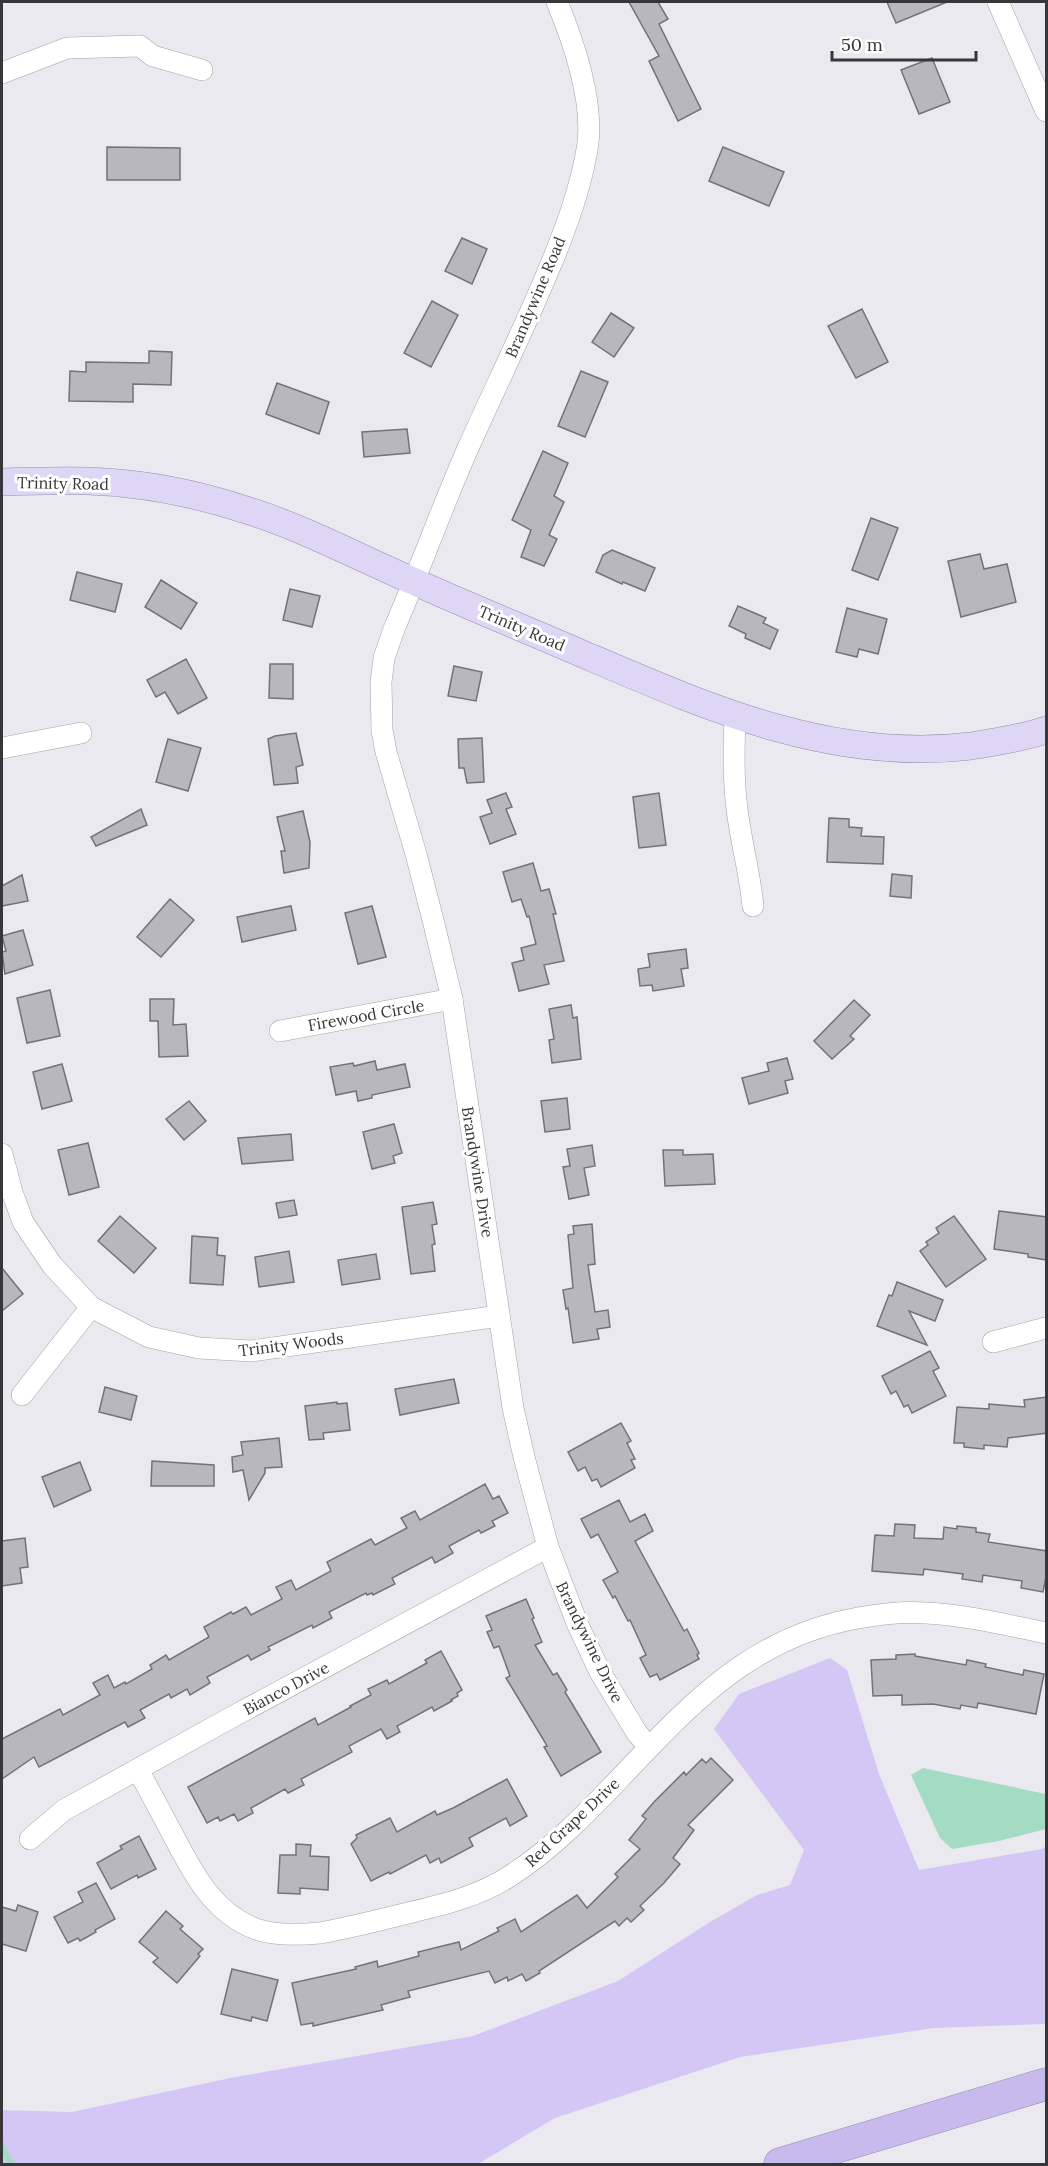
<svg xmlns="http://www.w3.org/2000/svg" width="1048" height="2166" viewBox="0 0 1048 2166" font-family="Lora,serif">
<rect width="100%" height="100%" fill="#ebe9f0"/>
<path fill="#d3c7f6" d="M830,1658L847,1670L879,1774L919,1870L1042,1849L1046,1846V2024L934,2028L740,2057L555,2118L478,2164H2V2110L72,2112L235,2077L473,2036L618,1981L710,1922L757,1895L790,1885L804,1850L714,1729L739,1694Z"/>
<path fill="#a4dcc3" d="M923,1768L1046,1794V1829L999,1841L952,1849L940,1838L911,1775Z"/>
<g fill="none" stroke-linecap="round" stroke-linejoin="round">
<path stroke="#a4dcc3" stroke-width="6" d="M2,2145L11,2164"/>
</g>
<g fill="#b9b7be" stroke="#747279" stroke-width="1.5">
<path d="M629,2H658L668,19L659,24L701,109L678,121L649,61L659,56Z"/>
<path d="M887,2H947L896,23Z"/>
<path d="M932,58L950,102L919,114L901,70Z"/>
<path d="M107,147L180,148V180H107Z"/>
<path d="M723,147L784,172L769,206L709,181Z"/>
<path d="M462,238L487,249L472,284L445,271Z"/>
<path d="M432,301L458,315L431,367L404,353Z"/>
<path d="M862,309L888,362L856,378L828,326Z"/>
<path d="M611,313L634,328L614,357L592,342Z"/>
<path d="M149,351L172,352L171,385L133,384V402L69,401L70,371L86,372V362L149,363Z"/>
<path d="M581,371L608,382L585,437L558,426Z"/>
<path d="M277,383L329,402L319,434L266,414Z"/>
<path d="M407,429L410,453L364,457L362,432Z"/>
<path d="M543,451L568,463L554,496L564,502L549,535L557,539L544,566L521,557L531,530L512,520Z"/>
<path d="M871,518L898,528L878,580L852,570Z"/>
<path d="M612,550L655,568L645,591L623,582L622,584L596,572L603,555Z"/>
<path d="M980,554L984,569L1007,564L1016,602L961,617L948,561Z"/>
<path d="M77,572L122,584L115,612L70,600Z"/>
<path d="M161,580L197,603L181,629L145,607Z"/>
<path d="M290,589L320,596L312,627L283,620Z"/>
<path d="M738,606L766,618L763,623L778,630L770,649L745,638L746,634L729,626Z"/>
<path d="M847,608L887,619L878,654L859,649L857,657L836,652Z"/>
<path d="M186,659L207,698L178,714L165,692L156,697L147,680Z"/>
<path d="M270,664H293V699L269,698Z"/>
<path d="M454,666L482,672L476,701L448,696Z"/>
<path d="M296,733L303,765L296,767L298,783L274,785L268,739L275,736Z"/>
<path d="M482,738L484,782L467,783L464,768H459L458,739Z"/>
<path d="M168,739L201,748L188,791L156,782Z"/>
<path d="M506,793L512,807L506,809L516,834L490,844L480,817L492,813L487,800Z"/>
<path d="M659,793L666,845L639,848L633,797Z"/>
<path d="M141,809L147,825L96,846L91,837Z"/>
<path d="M303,811L310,842L309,868L284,873L281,851H285L277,817Z"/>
<path d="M829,818L849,819V827L862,828L861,836L884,837L883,864L827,862Z"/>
<path d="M533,863L541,891L549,889L556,914H553L564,961L544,965L549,984L519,991L512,963L524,960L521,948L536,944L529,916L527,917L521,899L512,902L503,872Z"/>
<path d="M892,874L912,876L911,898L890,896Z"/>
<path d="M22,875L28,901L2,906V886Z"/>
<path d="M170,899L194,920L161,957L137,937Z"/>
<path d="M291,906L296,930L242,942L237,917Z"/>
<path d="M372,906L386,957L358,964L345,913Z"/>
<path d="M23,930L33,965L5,974L2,952L6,951L2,936Z"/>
<path d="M686,949L688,968L681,969L684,986L653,991L652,985L640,986L638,969L650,967L648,954Z"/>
<path d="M50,990L60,1036L27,1043L17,998Z"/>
<path d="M150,999H174L173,1025L186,1024L188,1056L159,1057L158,1021H150Z"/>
<path d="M854,1000L870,1015L850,1036L854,1039L832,1059L814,1041Z"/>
<path d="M571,1005L573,1018L577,1017L581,1059L552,1063L549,1040L554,1039L549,1009Z"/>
<path d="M787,1058L793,1079L785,1081L788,1093L749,1104L742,1078L769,1071L767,1063Z"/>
<path d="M375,1061L377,1070L405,1064L410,1087L372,1095V1098L358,1101L356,1091L336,1095L330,1067L353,1063L354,1066Z"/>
<path d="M62,1064L72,1101L42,1109L33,1072Z"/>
<path d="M567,1098L570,1129L545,1132L541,1101Z"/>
<path d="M189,1101L206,1121L184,1140L166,1119Z"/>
<path d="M394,1124L402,1153L393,1156L395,1163L372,1169L363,1132Z"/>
<path d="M291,1134L293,1160L242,1164L238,1138Z"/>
<path d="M88,1143L99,1187L69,1195L58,1150Z"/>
<path d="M592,1145L595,1166L584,1168L589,1195L569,1199L563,1167L570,1166L567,1149Z"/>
<path d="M663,1150H683V1155L713,1154L715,1184L665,1186Z"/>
<path d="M294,1200L297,1215L279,1218L276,1203Z"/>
<path d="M433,1202L437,1224L432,1225L435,1244L432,1245L435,1271L411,1274L402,1207Z"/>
<path d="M999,1211L1047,1217V1260L1028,1257V1254L994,1249Z"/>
<path d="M120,1216L156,1248L134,1273L98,1241Z"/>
<path d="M954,1216L986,1259L946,1287L920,1251L928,1245L926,1242L939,1233L936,1228Z"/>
<path d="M592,1224L595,1264L588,1265L595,1312L608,1310L610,1327L597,1329L599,1339L573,1343L568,1308L566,1309L563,1290L573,1288L568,1235L574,1234L573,1226Z"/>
<path d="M192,1236L218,1238L217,1255L225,1256L223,1285L190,1283Z"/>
<path d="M289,1251L294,1282L259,1287L255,1257Z"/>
<path d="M376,1254L380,1279L342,1285L338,1260Z"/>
<path d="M2,1268L23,1294L2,1311Z"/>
<path d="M897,1282L943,1300L935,1321L909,1311L927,1345L877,1326L889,1295L892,1296Z"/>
<path d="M930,1351L939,1368L933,1371L946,1396L912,1413L908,1405L904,1407L896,1391L891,1394L882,1376Z"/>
<path d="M454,1379L459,1403L400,1415L395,1389Z"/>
<path d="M105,1387L137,1396L131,1420L99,1412Z"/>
<path d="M1047,1397V1433L1008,1438L1007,1447L984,1445V1449L964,1447V1443H954L957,1407L989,1409V1404L1025,1407L1024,1400Z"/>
<path d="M337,1402V1404L347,1403L350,1430L323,1433L324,1439L309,1440L305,1406Z"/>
<path d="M621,1423L631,1441L627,1443L635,1459L631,1460L635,1468L601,1487L597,1479L592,1481L585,1467L578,1471L568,1452Z"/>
<path d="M279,1438L282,1467L265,1468V1473L249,1500L243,1470L233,1472L232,1457L243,1455L241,1442Z"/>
<path d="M152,1461L214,1465V1486H151Z"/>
<path d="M80,1462L91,1490L54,1507L42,1477Z"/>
<path d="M485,1484L493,1499L499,1496L508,1513L492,1521L495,1526L481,1533L479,1530L449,1546L453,1553L435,1563L432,1557L392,1578L395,1584L373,1595L372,1593L367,1595L366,1593L329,1612L332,1618L313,1628L312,1625L268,1647L270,1650L251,1660L248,1655L207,1677L210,1683L190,1695L187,1689L171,1698L169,1694L140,1710L145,1718L128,1727L125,1722L39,1767L34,1757L2,1779V1739L60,1709L63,1715L100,1695L93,1683L108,1675L114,1688L125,1682L126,1684L152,1669L150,1665L166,1655L169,1660L209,1637L204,1627L231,1612L233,1614L246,1607L251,1615L282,1599L276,1587L291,1580L296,1590L331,1571L327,1562L371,1539L375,1545L407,1528L401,1518L415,1511L420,1520Z"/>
<path d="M619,1500L630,1522L645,1514L653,1531L635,1541L684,1631L687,1629L699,1653L697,1655L699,1659L660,1680L657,1674L650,1677L640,1658L646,1655L630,1620L628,1621L615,1596L613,1598L603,1580L618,1572L598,1534L591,1538L581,1519Z"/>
<path d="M895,1524L915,1525L914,1538L943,1539L944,1527L957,1529V1526L976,1528V1532L990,1534L988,1542L1047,1551V1572L1043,1592L1021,1588L1022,1581L983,1575L982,1582L962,1579L963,1574L924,1569L923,1575L872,1571L875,1535L894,1536Z"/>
<path d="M25,1538L28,1567L20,1568L22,1583L2,1586V1541Z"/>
<path d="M526,1599L534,1618L532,1619L542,1642L535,1645L553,1675L557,1673L567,1690L565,1692L601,1752L561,1776L544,1747L547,1746L543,1739L506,1678L510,1676L499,1646L494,1648L487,1632L492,1630L486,1616Z"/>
<path d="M441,1651L462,1690L457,1693L458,1696L451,1700L452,1701L434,1711L432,1707L397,1726L400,1732L387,1739L381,1729L349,1746L352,1752L301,1779L304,1785L288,1793L285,1789L251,1808L253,1813L238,1821L234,1814L220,1821L218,1817L207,1823L188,1787L315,1718L318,1725L351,1707L350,1706L371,1695L368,1689L387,1680L389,1684L427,1663L425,1660Z"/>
<path d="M915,1654V1656L966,1665L967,1660L986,1664L985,1667L1023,1675L1024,1670L1044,1674L1036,1714L978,1703L977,1708L961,1705L960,1709L933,1704L902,1705V1695L873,1696L871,1660L896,1659V1655Z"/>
<path d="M711,1758L733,1780L688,1825L694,1830L673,1858L680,1864L664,1883L640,1906L644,1910L631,1922L627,1918L619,1926L615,1921L539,1971L540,1973L526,1981L522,1974L508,1981L507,1977L495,1983L489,1971L408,1991L410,1997L381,2005L383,2010L313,2026V2023L301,2025L292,1983L356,1969L355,1967L377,1961L378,1967L419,1956L418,1952L459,1942L461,1950L499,1931L497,1928L515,1919L521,1932L577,1895L587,1908L618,1877L615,1874L640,1849L629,1840L646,1819L642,1816L654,1802L684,1772L686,1775L702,1759L706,1763Z"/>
<path d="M507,1779L527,1816L510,1826L506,1818L469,1838L473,1846L441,1863L439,1858L430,1863L426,1855L390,1874L389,1872L371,1881L351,1844L357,1838L356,1835L390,1818L397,1832L435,1811L437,1815L453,1808Z"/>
<path d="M139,1836L156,1869L138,1878L137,1875L111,1889L97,1863L122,1849L120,1846Z"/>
<path d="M296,1844L311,1845L310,1856L329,1857L328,1890L300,1888V1894L278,1893L280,1855H296Z"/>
<path d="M96,1883L115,1919L95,1930L96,1932L80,1941L78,1938L68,1943L54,1917L83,1902L78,1892Z"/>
<path d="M18,1905L38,1912L26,1951L2,1944V1907L16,1911Z"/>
<path d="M166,1911L183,1926L180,1929L203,1949L198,1954L200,1956L177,1983L153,1962L158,1958L139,1942Z"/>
<path d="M232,1969L278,1980L267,2021L252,2017L251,2021L221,2014Z"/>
</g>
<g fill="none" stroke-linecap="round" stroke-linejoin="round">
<g stroke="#a3a2a8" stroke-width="22">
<g id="minor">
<path d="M557,2C574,43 593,98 588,143C582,186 566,229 549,269C524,329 495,388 468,448C442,507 420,569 394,629L384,658L381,682L382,730L386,752L416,854L434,924L452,999L513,1408L524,1457L548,1547L577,1623L600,1672L637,1733L649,1747"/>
<path d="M998,2L1046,111"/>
<path d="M2,73L67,48L140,46L153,56L202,70"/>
<path d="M735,716C734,747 733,778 737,809C741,842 750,874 753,906"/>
<path d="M2,748L81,733"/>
<path d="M280,1031L452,999"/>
<path d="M2,1154L12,1192L23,1222L52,1265L91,1307L149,1337L199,1348L251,1351L499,1316"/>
<path d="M993,1342L1046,1328"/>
<path d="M22,1395L91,1307"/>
<path d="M138,1770C150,1791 161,1813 173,1835C193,1873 213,1913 256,1929C276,1936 299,1935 320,1933C348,1928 376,1921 404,1914C441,1905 478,1897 510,1876C562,1843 604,1794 647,1750C708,1685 768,1634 858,1618C880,1614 903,1611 926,1613C966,1615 1007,1625 1046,1633"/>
<path d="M30,1839L64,1810L232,1717L548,1547"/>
</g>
</g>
<g stroke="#958dae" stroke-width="28">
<path id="major" d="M2,482C43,481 86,479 128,484C167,488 209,498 246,510C304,528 358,557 413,581C470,607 528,630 585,655C709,708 833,763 971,746C997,742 1022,738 1046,730"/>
</g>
<g stroke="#958dae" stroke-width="33">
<path id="highway" d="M780,2164L1046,2084"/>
</g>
<use href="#minor" stroke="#fff" stroke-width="21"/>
<use href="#major" stroke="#ddd6f4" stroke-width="27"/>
<use href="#highway" stroke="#c7bbed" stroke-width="32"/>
</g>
<g text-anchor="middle" stroke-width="6" stroke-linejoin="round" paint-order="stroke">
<g font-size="16" fill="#37373a" stroke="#fff">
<text transform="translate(535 297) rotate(-67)" y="6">Brandywine Road</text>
<text transform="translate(63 483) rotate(1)" y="6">Trinity Road</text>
<text transform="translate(522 628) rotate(23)" y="6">Trinity Road</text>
<text transform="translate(366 1015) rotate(-10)" y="6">Firewood Circle</text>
<text transform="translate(478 1172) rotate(81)" y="6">Brandywine Drive</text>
<text transform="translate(291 1344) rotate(-7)" y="6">Trinity Woods</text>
<text transform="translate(590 1642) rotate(64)" y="6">Brandywine Drive</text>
<text transform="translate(286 1688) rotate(-28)" y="6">Bianco Drive</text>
<text transform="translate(572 1822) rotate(-43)" y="6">Red Grape Drive</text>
</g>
</g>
<rect width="1048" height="2166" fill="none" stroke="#37373a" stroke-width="6"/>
<path d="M832 51v9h144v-9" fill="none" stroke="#37373a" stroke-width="3"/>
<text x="841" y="51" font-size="18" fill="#37373a" stroke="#ffffff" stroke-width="4.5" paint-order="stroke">50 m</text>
</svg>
